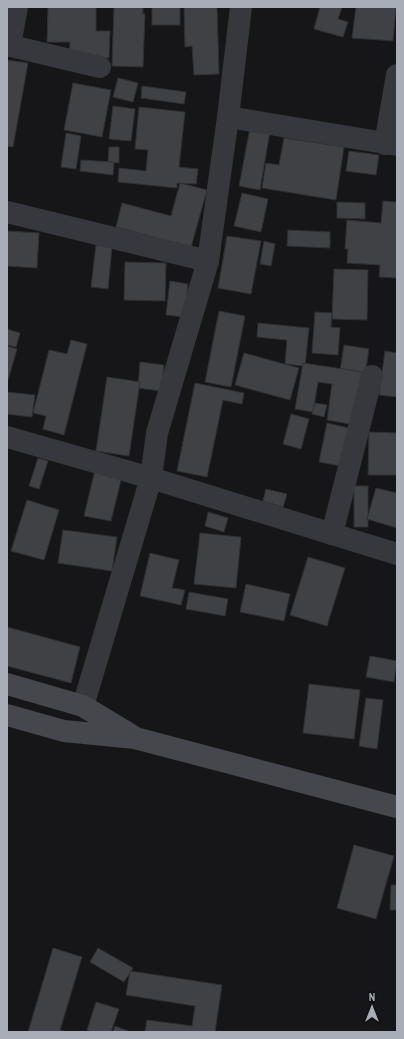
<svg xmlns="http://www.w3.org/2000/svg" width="404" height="1039" viewBox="0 0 404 1039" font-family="'Archivo Narrow',sans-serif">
<rect width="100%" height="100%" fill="#161618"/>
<g fill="#404145" stroke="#303034">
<path d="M48,7H96V31H110L109,58L69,57L70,42H47Z"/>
<path d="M114,7H143V14H145L143,67L112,66Z"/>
<rect x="152" y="7" width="28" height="18"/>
<path d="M184,7H217L219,74L194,75L192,46L185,47Z"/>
<path d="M320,7H342L338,19L348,22L343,37L314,29Z"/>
<path d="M356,7H396L393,41L352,38Z"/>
<path d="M7,60L28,63L13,147L7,146Z"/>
<path d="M118,78L138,83L133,102L113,97Z"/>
<path d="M73,83L111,90L102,137L64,130Z"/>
<path d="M142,86L186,92L184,104L141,98Z"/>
<path d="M113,106L135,109L131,141L109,139Z"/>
<path d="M139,107L185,112L179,167L198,169L196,184L177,183V188L118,182L119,168L146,171L148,150L135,149Z"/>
<path d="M250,128L270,131L260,190L239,186Z"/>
<path d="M66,133L81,136L76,169L61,167Z"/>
<path d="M284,138L344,147L336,200L262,188L266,163L279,165Z"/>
<path d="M109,147H119V163L108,162Z"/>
<path d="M349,151L379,155L376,175L346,171Z"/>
<path d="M81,160L114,162L113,175L80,171Z"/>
<path d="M180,183L207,190L191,247L116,227L122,203L171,216Z"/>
<path d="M242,193L268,199L261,232L234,226Z"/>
<path d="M383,201L397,202V278L379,277L380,265L347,263L348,249H345L347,220L381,223Z"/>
<path d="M337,202L365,203V219L337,218Z"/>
<path d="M288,230L330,232V248L287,246Z"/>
<path d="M7,231L39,233L37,268L7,266Z"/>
<path d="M227,236L261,241L251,294L218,288Z"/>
<path d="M264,241L275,244L271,266L260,264Z"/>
<path d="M96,245L112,247L108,289L91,287Z"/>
<path d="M125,262L166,263L165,301L124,300Z"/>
<path d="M334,269L368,270L367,320L332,319Z"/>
<path d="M170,281L188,284L184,317L166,315Z"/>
<path d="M219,311L245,316L231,387L205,382Z"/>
<path d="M315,312L332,313L331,327L340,328L338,355L312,353Z"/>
<path d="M258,323L309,328L305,366L285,364L287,340L257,337Z"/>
<path d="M7,329L20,333L16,347L7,345Z"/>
<path d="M71,340L87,344L64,435L43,429L46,416L33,413L49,350L67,354Z"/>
<path d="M344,345L369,349L365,375L340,371Z"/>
<path d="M7,346L17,349L8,380H7Z"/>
<path d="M385,351L397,353V397L379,395Z"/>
<path d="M244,353L299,368L290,400L235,385Z"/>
<path d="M140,362L164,365L161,391L138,388Z"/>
<path d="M303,363L363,372L355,425L327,420L332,384L318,382L313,412L295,409Z"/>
<path d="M107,377L140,382L129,456L96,451Z"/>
<path d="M195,383L244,393L242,404L223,400L207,477L177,471Z"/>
<path d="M7,392L35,395L32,417L7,414Z"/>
<path d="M315,403L327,405L324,417L312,414Z"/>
<path d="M291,414L309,419L301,449L283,444Z"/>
<path d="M327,423L349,428L341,466L319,462Z"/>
<path d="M369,432L397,433V475H368Z"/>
<path d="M38,458L48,461L39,489L29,486Z"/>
<path d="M95,470L122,476L111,521L84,516Z"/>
<rect x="354" y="486" width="14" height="41"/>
<path d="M376,488L397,493V528L367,519Z"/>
<path d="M266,489L287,494L283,507L263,501Z"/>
<path d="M27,500L59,510L44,560L11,551Z"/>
<path d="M208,512L228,518L224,532L205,526Z"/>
<path d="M63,530L117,537L112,571L58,563Z"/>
<path d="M200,533L241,537L236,588L194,584Z"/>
<path d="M150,553L179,560L172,588L185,590L181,605L140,596Z"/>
<path d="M308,557L345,568L327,626L290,615Z"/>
<path d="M246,584L290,594L284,621L240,612Z"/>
<path d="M189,592L228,599L225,616L186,609Z"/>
<path d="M7,627L80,647L71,683L7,666Z"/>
<path d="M370,656L397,661L394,682L366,677Z"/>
<path d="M309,684L360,690L354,739L303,733Z"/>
<path d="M366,698L383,700L377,749L359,746Z"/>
<path d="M354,845L394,856L376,919L337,908Z"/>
<path d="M391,885H397V910H390Z"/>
<path d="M53,948L82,957L60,1030L67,1032H28Z"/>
<path d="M98,948L133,968L124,982L90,962Z"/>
<path d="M130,971L222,985L215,1032H145L147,1020L192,1026L195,1006L126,995Z"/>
<path d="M96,1002L119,1009L111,1032H92L87,1030Z"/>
<path d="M115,1026L131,1032H113Z"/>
</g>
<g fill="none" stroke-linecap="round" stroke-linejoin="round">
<g stroke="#37383d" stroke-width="22">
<path d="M7,45L100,67"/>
<path d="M10,45L17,7"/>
<path d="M228,117L397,145"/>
<path d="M385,144L397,75"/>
<path d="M7,212L208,261"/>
<path d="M7,437L151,478L397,554"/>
<path d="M332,534L372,376"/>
<path d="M83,706L151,478L157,433L208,261L228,117L241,7"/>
</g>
<g stroke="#45474d" stroke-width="22">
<path d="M7,684L83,706L131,735"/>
<path d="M7,715L64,731L135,738L397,807"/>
</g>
</g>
<rect width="404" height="1039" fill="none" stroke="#a8adb8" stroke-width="16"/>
<g transform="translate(372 1007)" stroke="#111113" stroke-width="3" paint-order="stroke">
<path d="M0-3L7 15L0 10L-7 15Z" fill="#a8adb8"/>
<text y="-6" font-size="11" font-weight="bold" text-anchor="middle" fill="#a8adb8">N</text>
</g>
</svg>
